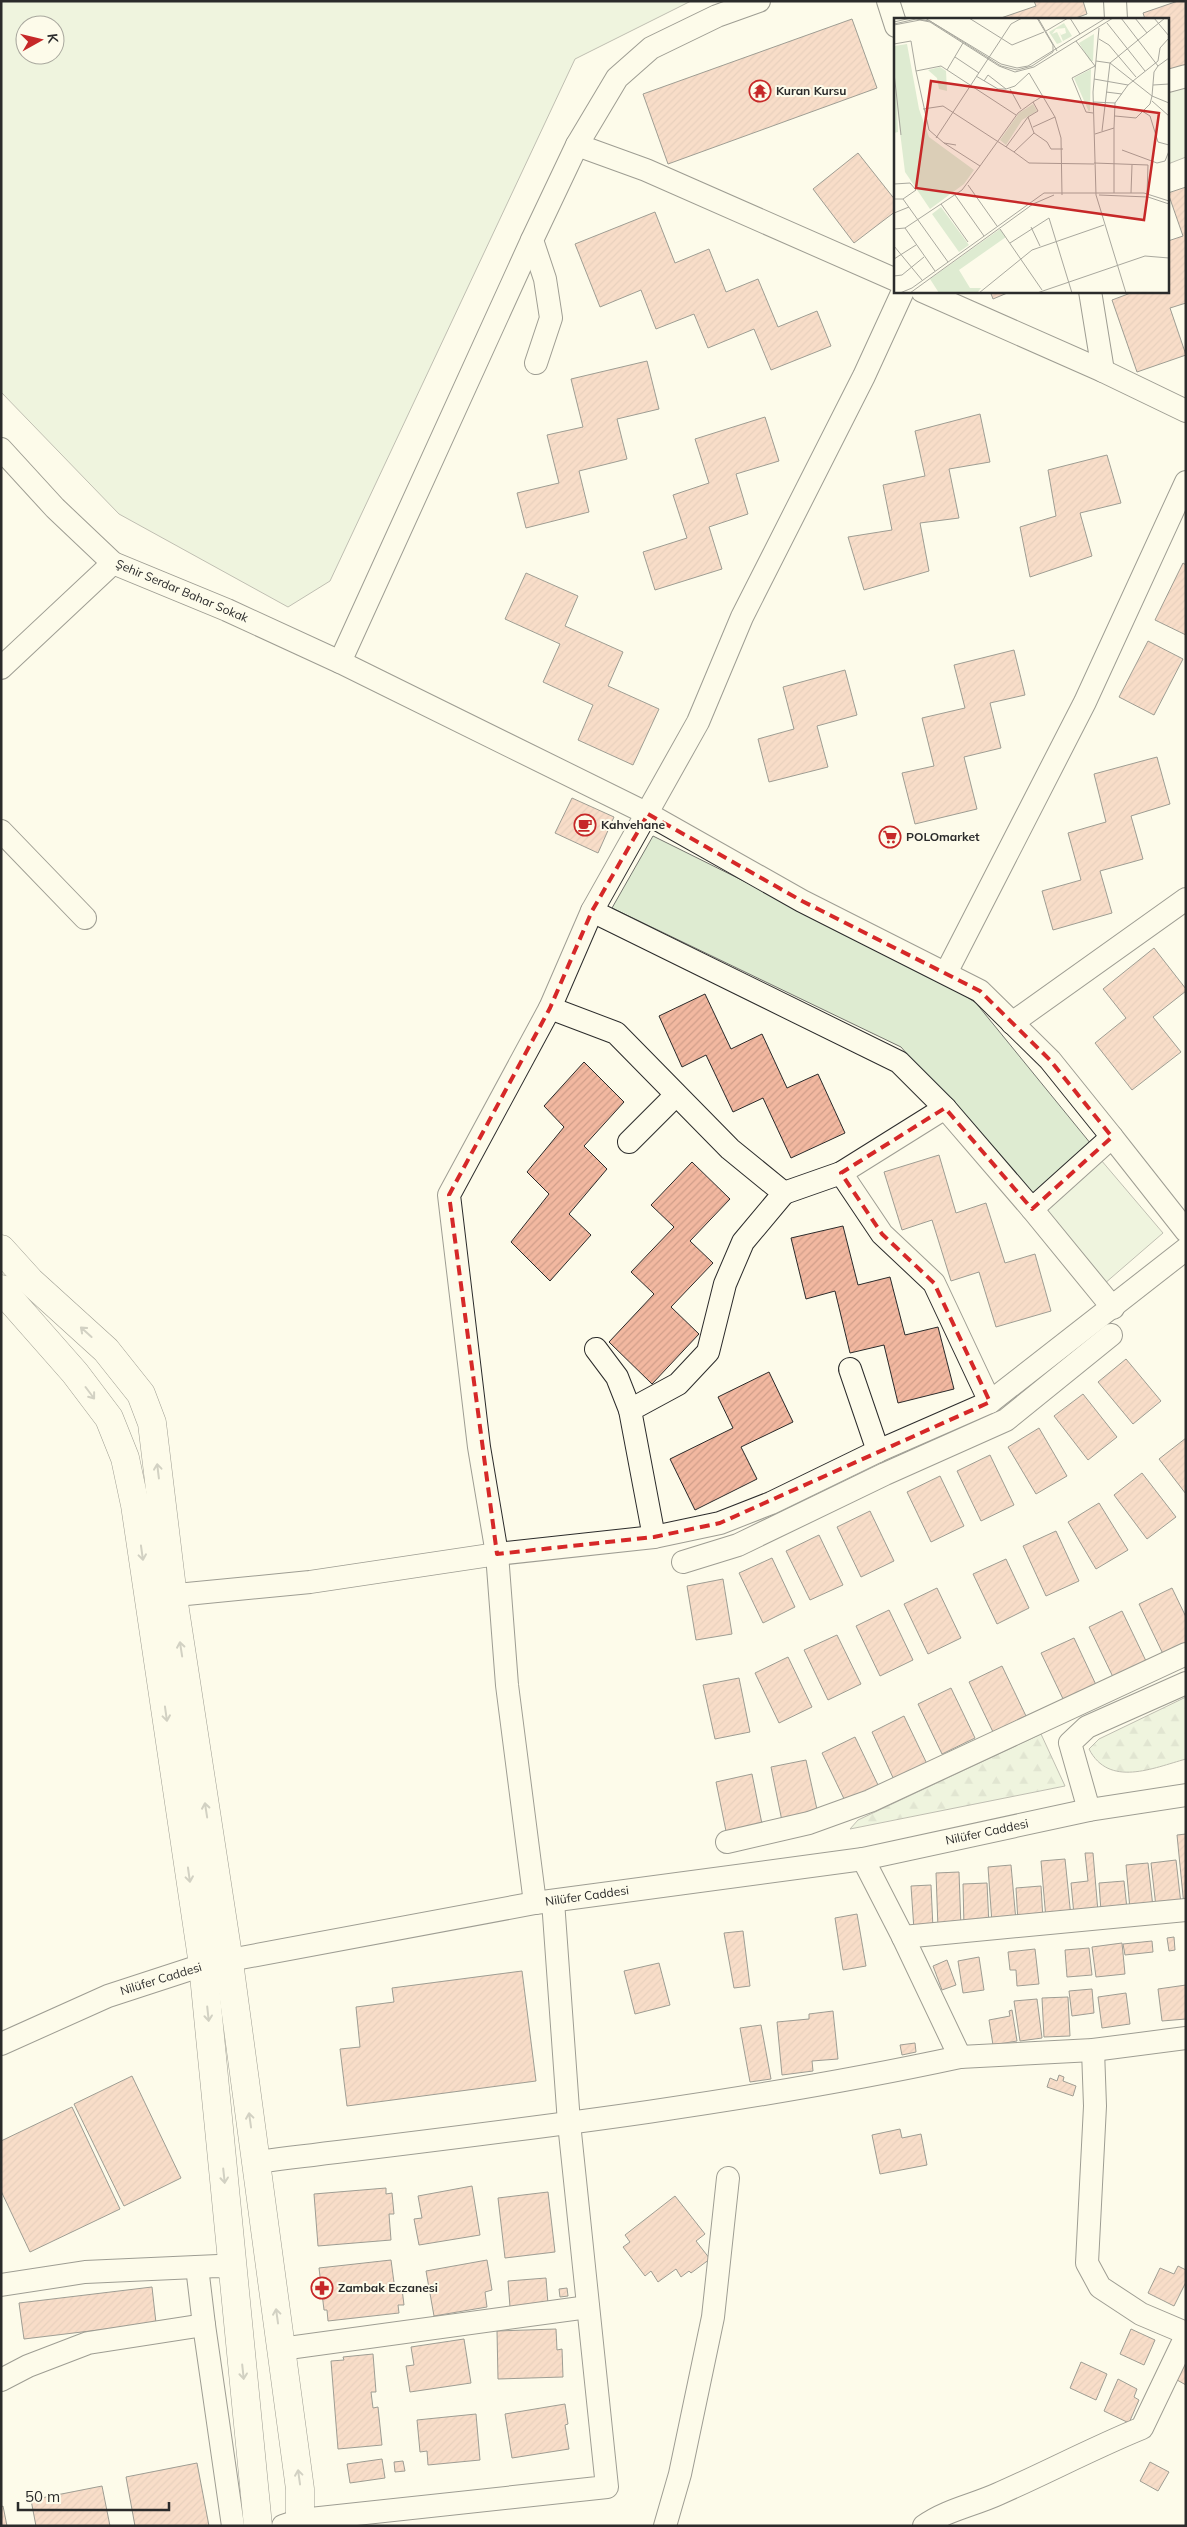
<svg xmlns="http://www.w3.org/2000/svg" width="1187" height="2527" viewBox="0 0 1187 2527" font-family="Mulish,sans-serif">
<defs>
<pattern id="forest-firs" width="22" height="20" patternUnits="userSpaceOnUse" patternTransform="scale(1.25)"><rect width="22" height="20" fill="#deebd1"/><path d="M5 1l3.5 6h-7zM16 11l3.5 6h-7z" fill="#bfcab4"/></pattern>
<pattern id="building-hatch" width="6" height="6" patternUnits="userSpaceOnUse" patternTransform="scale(1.25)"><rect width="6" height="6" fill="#f2b8a0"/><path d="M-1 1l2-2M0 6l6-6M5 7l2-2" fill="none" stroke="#d09e8a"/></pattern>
</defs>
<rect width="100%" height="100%" fill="#fdfbea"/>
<g fill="#deebd1" stroke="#74746e" fill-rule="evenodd">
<path d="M1,1H691L575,59L330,581L288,607L119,514L1,392ZM25,25H55V55H25Z"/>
<path d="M1186,81V157L1168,164V87Z"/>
<path d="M653,836L937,977L976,1003L1091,1144L1031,1196L901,1047L612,908Z"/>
<path d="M1101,1160L1163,1233L1104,1284L1041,1211Z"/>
</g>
<g fill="url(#forest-firs)" stroke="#74746e">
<path d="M1186,1697V1759C1153,1768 1109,1788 1089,1749L1099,1739Z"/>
<path d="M1041,1734L1065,1786L850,1829L858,1820Z"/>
</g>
<g fill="url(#building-hatch)" stroke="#2b2b2b">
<path d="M1034,1H1083L1087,14L1073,19H998L1036,6Z"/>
<path d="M1178,1H1186V68L1168,75V19H1145L1143,13Z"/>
<path d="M852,19L877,88L668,164L643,94Z"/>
<path d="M858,153L896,201V211L854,243L813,189Z"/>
<path d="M1186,187V303L1170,308L1186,355L1137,372L1112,300L1136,291H1168V241L1183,236L1168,193Z"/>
<path d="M655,212L675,263L709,249L726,292L758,279L778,327L817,311L831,346L771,370L754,329L708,348L694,314L656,329L641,290L600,307L575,244Z"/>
<path d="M990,291H1012L993,299Z"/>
<path d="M647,361L659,409L617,419L627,459L579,471L589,512L526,528L517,493L559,483L547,435L583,427L571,379Z"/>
<path d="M980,414L990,462L949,469L959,518L920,523L929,571L864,590L848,537L892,530L883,485L925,476L915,431Z"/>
<path d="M765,417L779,461L736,474L748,514L709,527L722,569L655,590L643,552L687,538L673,495L709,483L695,439Z"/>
<path d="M1107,455L1121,503L1080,513L1092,556L1030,577L1020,527L1056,516L1048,470Z"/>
<path d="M1183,563L1186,565V635L1155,620Z"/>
<path d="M526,573L578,596L565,626L623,652L608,686L659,709L633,765L578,740L593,705L543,682L560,644L505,619Z"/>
<path d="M1148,641L1183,659L1154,715L1119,697Z"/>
<path d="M1014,650L1025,695L990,703L1001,748L964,757L977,809L915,824L902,773L934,766L922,718L965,708L954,665Z"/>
<path d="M845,670L857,715L817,726L828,767L769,782L758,739L794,729L783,687Z"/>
<path d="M1157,757L1170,804L1131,816L1143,859L1100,871L1112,913L1053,930L1042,891L1081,880L1068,833L1106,822L1094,774Z"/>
<path d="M572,798L614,817L598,853L555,833Z"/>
<path d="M1154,948L1186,989V991L1153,1017L1181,1052L1132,1090L1095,1043L1126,1018L1103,989Z"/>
<path d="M705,994L731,1049L762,1034L787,1088L818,1074L845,1133L791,1158L763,1098L733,1112L706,1055L682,1067L659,1016Z"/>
<path d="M584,1062L624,1102L584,1146L607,1169L569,1214L591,1235L550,1281L511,1242L549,1194L527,1172L564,1127L544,1106Z"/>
<path d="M939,1155L956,1213L986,1203L1005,1263L1035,1254L1051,1311L996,1327L979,1272L951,1281L932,1220L902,1230L884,1172Z"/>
<path d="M692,1162L730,1199L690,1241L713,1263L671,1307L699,1334L652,1384L609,1342L654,1294L631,1272L674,1227L651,1205Z"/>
<path d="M843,1226L858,1285L890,1277L905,1335L938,1327L954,1389L898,1403L884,1345L850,1353L835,1291L806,1299L791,1238Z"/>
<path d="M1126,1359L1161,1401L1133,1424L1098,1382Z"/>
<path d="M769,1372L793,1422L741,1447L757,1479L695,1510L670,1459L733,1428L718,1397Z"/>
<path d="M1083,1394L1117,1437L1088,1460L1054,1416Z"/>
<path d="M1039,1428L1067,1476L1036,1494L1008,1447Z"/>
<path d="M1186,1438V1494L1159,1459Z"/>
<path d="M990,1455L1014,1505L981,1521L957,1471Z"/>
<path d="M1142,1473L1176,1517L1147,1539L1114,1495Z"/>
<path d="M940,1476L964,1526L931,1542L907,1492Z"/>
<path d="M1099,1503L1128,1550L1096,1569L1068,1522Z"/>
<path d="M870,1511L894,1561L861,1577L837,1527Z"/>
<path d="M1056,1531L1079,1581L1046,1596L1023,1546Z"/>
<path d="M819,1535L843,1585L810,1600L786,1551Z"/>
<path d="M772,1558L795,1607L763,1623L739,1573Z"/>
<path d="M1006,1559L1029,1608L997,1624L973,1574Z"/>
<path d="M723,1579L732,1634L696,1640L687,1586Z"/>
<path d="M937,1588L961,1638L928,1654L904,1604Z"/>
<path d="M1172,1588L1186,1617V1643L1163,1654L1139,1604Z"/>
<path d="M889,1610L913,1660L880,1676L856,1626Z"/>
<path d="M1122,1611L1146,1661L1113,1677L1089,1627Z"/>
<path d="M837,1635L861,1684L828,1700L804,1650Z"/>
<path d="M1074,1638L1097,1687L1065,1703L1041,1653Z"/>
<path d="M788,1657L812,1707L779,1723L755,1673Z"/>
<path d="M1002,1666L1026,1716L993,1732L969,1682Z"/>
<path d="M739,1678L750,1732L715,1739L703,1685Z"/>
<path d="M951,1688L975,1738L942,1754L918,1704Z"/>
<path d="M904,1716L928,1766L895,1782L872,1732Z"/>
<path d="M855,1737L879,1787L846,1803L822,1753Z"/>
<path d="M806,1760L818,1814L782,1821L771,1767Z"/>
<path d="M752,1774L763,1829L727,1836L716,1782Z"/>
<path d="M1186,1834V1906H1184L1177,1835Z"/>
<path d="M1085,1853H1093L1098,1912L1074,1915L1071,1883L1088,1881Z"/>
<path d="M1065,1859L1071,1917L1046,1919L1041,1861Z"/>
<path d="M1176,1860L1181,1904L1156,1907L1151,1863Z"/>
<path d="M1148,1863L1153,1907L1130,1909L1126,1865Z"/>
<path d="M1011,1865L1016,1921L992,1923L988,1867Z"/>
<path d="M959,1872L961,1928H938L936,1873Z"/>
<path d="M1124,1881L1127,1909L1101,1911L1099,1883Z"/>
<path d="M987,1883L989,1926L964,1927L963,1884Z"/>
<path d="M931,1885L933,1929L914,1930L911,1886Z"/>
<path d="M1041,1886L1043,1920L1018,1922L1016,1888Z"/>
<path d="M857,1914L866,1966L843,1970L835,1918Z"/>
<path d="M743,1931L750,1986L734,1988L724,1933Z"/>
<path d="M1174,1937L1175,1950L1169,1951L1167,1938Z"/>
<path d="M1152,1941L1153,1952L1125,1955L1123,1944Z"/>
<path d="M1122,1943L1125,1974L1096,1977L1092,1947Z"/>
<path d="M1089,1948L1092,1975L1067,1977L1065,1950Z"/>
<path d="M1035,1949L1039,1984L1017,1986L1016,1970H1010L1008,1952Z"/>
<path d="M979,1957L984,1990L963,1993L958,1961Z"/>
<path d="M947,1960L956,1985L942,1990L933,1966Z"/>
<path d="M659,1963L670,2005L635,2014L624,1971Z"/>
<path d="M522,1971L536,2081L347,2106L340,2049L360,2047L356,2007L394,2002L392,1988Z"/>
<path d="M1186,1985V2019L1162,2021L1158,1989Z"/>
<path d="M1092,1989L1094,2013L1072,2016L1069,1991Z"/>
<path d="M1126,1993L1130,2024L1102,2028L1098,1997Z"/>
<path d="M1068,1997L1070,2036L1044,2037L1042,1998Z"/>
<path d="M1037,1999L1042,2038L1020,2041L1014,2001Z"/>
<path d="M1012,2010L1017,2041L993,2045L989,2020L1010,2016L1009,2011Z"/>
<path d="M833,2011L838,2059L812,2061L813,2071L782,2075L777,2022L809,2019V2014Z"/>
<path d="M761,2025L771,2079L750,2082L740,2028Z"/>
<path d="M915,2043L916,2052L902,2055L900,2045Z"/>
<path d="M1059,2075L1064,2077L1063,2081L1076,2086L1073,2096L1047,2087L1050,2078L1057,2081Z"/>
<path d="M132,2076L181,2178L124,2206L74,2104Z"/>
<path d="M72,2107L120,2209L30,2252L1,2191V2141Z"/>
<path d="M900,2129L902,2138L921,2134L927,2165L880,2174L872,2135Z"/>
<path d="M472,2186L480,2235L419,2245L414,2219L422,2218L418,2196Z"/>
<path d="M386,2188V2194L392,2193L394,2214H389L391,2240L318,2246L314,2194Z"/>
<path d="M548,2192L555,2252L505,2258L498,2198Z"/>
<path d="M675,2196L705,2234L696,2241L710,2259L691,2273L689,2271L681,2277L676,2269L658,2282L651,2271L645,2276L623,2247L630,2242L625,2235Z"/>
<path d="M391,2260L395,2290L402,2289L404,2305H398L399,2313L328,2321L327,2310H324L319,2268Z"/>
<path d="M487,2260L492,2290L485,2292L487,2307L434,2316L426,2271Z"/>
<path d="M1178,2266L1186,2270V2282L1174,2306L1148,2293L1160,2268L1174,2274Z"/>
<path d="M546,2278L548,2304L510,2307L508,2281Z"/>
<path d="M152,2287L156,2323L24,2339L19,2303Z"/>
<path d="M567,2288L568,2296L560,2297L559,2289Z"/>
<path d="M556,2329L557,2350L562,2349L563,2377L498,2379L497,2331Z"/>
<path d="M1131,2329L1155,2340L1144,2365L1120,2354Z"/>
<path d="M464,2339L471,2383L410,2392L406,2366L414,2365L411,2347Z"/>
<path d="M1186,2350V2385L1170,2376Z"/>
<path d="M373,2354L376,2392H371L373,2408L378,2407L382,2445L338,2449L331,2361L344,2360L343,2357Z"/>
<path d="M1081,2362L1107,2374L1096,2400L1070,2388Z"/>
<path d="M1118,2379L1137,2389L1134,2397L1139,2400L1129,2423L1104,2411Z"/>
<path d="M565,2404L568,2424L565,2425L569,2449L512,2458L505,2414Z"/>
<path d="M476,2414L480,2460L428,2465L427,2451L420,2452L417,2420Z"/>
<path d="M382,2459L385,2478L350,2483L347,2464Z"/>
<path d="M403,2461L405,2471L395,2472L394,2462Z"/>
<path d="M1150,2462L1169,2472L1158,2491L1140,2481Z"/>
<path d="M197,2463L209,2526H135L126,2477Z"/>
<path d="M102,2486L110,2526H36L31,2500Z"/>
<path d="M3,2506L7,2526H1V2507Z"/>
</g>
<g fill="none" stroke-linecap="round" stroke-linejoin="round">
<g stroke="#2b2b2b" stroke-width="24">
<g id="minor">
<path d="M888,1L896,26"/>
<path d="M1115,1L1116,19"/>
<path d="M1168,81L1186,76"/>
<path d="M577,145L646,170L896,280"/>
<path d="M532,240L340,662L648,814L802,901L980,991L1050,1060L1112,1137"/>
<path d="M922,291L1103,371L1186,411"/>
<path d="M1090,291L1103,371"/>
<path d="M536,363L551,318L545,279L532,240L577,145L617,78L651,48L717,16L759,1"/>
<path d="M1,449L55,508L113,563L227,610L340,662"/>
<path d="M1,668L113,563"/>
<path d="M1,831L85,918"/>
<path d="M592,911L899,1062L945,1108"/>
<path d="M946,973L1085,702L1186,482"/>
<path d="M550,1008L592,911L698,722L742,617L864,376L903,291"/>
<path d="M1012,1023L1186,899"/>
<path d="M629,1142L676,1095"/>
<path d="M841,1173L882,1234L934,1283L990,1402"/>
<path d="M784,1193L841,1173L945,1108L1032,1209L1112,1137L1186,1231"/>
<path d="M1032,1209L1113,1308"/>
<path d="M596,1349L617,1377L630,1410"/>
<path d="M850,1369L878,1451"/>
<path d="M683,1562L738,1545L885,1474L1006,1420L1111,1335"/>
<path d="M156,1597L310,1582L497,1554L654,1537L720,1523L771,1503L878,1451L990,1402L1186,1249"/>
<path d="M1089,1810L1070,1743L1087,1727L1186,1683"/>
<path d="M727,1842L809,1823L870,1801L1186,1654"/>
<path d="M863,1859L903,1937L960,2057L1093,2050L1186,2038"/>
<path d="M535,1903L507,1685L497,1554L479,1447L449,1195L550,1008L616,1033L730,1149L784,1193L743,1242L725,1284L708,1352L678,1384L630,1410L654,1537"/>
<path d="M903,1937L1186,1910"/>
<path d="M1,2044L108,1996L203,1965L535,1903L863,1859L1089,1810L1186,1795"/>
<path d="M1093,2050L1095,2106L1087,2263L1100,2287L1141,2314L1186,2333"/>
<path d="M256,2162C491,2133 728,2107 960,2057"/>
<path d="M197,2267L204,2325L233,2526"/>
<path d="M1,2285L85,2272L218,2266L233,2268"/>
<path d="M281,2349L588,2307"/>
<path d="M1,2380L28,2366L88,2343L204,2325"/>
<path d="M283,2526L301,2520L607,2487L569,2123L553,1901"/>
<path d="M665,2526L680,2474L713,2317L728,2178"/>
<path d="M924,2526C946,2510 974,2505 998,2494C1046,2473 1093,2448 1142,2428L1186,2336"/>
</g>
</g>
<g stroke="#2b2b2b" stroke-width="29">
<g id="major">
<path d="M1,1249L30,1281L106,1350L141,1394L152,1423L173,1597L229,1962L300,2489V2526"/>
<path d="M1,1289L75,1373L109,1418L125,1458L135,1505L203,1965L258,2526"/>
</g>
</g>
<use href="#minor" stroke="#fdfbea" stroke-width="22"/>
<use href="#major" stroke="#fdfbea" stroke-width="28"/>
</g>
<defs><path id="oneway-shaft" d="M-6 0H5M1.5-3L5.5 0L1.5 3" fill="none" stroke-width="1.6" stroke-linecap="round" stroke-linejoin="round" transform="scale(1.25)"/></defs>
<g stroke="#9e9d94">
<use href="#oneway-shaft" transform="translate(86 1332) rotate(-138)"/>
<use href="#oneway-shaft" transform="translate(90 1393) rotate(53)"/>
<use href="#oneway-shaft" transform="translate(158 1471) rotate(-97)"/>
<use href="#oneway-shaft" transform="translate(142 1553) rotate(82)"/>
<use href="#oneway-shaft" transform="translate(181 1649) rotate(-99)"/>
<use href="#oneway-shaft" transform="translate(166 1714) rotate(82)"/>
<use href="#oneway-shaft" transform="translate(206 1810) rotate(-99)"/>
<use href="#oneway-shaft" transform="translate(189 1875) rotate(82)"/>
<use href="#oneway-shaft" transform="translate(208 2014) rotate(84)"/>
<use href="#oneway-shaft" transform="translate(250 2120) rotate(-98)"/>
<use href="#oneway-shaft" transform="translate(224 2176) rotate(84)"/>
<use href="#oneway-shaft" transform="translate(277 2316) rotate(-98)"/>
<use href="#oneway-shaft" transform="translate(243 2372) rotate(84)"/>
<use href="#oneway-shaft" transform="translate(299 2477) rotate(-98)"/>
</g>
<path d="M0 0H1187V2527H0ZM648,814L802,901L980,991L1050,1060L1112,1137L1032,1209L945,1108L841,1173L882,1234L934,1283L990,1402L720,1523L654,1537L497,1554L449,1195L550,1008L592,911Z" fill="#fdfbea" fill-opacity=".55" fill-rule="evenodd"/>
<path fill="none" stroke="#d62828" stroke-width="4" stroke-dasharray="10 6" stroke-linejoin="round" d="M648,814L802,901L980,991L1050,1060L1112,1137L1032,1209L945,1108L841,1173L882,1234L934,1283L990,1402L720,1523L654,1537L497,1554L449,1195L550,1008L592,911Z"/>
<defs>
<g id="temple-ring" transform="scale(1.125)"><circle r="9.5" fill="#fdfbea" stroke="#c62828" stroke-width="1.5"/><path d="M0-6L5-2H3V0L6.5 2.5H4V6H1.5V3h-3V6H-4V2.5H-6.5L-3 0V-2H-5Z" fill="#c62828"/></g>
<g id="cafe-ring" transform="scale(1.125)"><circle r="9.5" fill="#fdfbea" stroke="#c62828" stroke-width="1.5"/><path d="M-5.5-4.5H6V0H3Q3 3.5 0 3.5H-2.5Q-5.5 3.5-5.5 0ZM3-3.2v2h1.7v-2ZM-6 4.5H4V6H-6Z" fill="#c62828"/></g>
<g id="supermarket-ring" transform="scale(1.125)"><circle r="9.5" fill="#fdfbea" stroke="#c62828" stroke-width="1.5"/><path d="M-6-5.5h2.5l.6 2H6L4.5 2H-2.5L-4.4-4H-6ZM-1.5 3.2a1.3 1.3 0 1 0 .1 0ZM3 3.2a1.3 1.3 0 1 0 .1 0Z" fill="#c62828"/></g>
<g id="pharmacy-ring" transform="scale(1.125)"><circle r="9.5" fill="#fdfbea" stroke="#c62828" stroke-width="1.5"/><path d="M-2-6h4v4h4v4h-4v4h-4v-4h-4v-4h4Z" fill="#c62828"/></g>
</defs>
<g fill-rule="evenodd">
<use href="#temple-ring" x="760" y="91"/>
<use href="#cafe-ring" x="585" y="825"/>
<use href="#supermarket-ring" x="890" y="837"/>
<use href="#pharmacy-ring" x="322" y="2288"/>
</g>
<g text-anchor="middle" stroke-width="4" stroke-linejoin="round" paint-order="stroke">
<g font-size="12" font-weight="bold" fill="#2b2b2b" stroke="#fdfbea" text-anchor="start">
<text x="776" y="95">Kuran Kursu</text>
<text x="601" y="829">Kahvehane</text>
<text x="906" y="841">POLOmarket</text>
<text x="338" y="2292">Zambak Eczanesi</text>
</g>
<g font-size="12" fill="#2b2b2b" stroke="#fdfbea">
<text transform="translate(182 591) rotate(23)" y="4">Şehir Serdar Bahar Sokak</text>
<text transform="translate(987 1832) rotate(-12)" y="4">Nilüfer Caddesi</text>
<text transform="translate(587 1896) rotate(-8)" y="4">Nilüfer Caddesi</text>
<text transform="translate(161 1979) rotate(-17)" y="4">Nilüfer Caddesi</text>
</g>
</g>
<g transform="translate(894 18)">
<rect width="275" height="275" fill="#fdfbea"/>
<path d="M170,5L178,18L169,23L165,13L167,17L172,15L171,10L162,11L158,16L163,14L168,24L163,26L155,14ZM200,16L199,43H196L185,25ZM13,26L25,91L35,119L80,152L70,166L36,191L11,154L3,90L4,114L0,115V28ZM46,49L52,53L53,73L45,71L43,60L34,52ZM139,86L143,93L128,102L112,127L106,122L125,95ZM47,189L75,227L65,234L38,196ZM106,211L112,219L65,252L76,270H87L83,275H45L36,261Z" fill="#deebd1"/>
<path d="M197,51L196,92L195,94L180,60Z" fill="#deebd1"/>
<path fill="none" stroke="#a9a89e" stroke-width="1" d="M31,0L107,46L123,50L134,48L212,0M75,0L118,27L150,14M144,0L163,33M176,0L186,16M227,0L264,48L275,40M241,0L253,15M260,0L275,18M0,4L17,0M213,5L251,53M0,6L22,1L36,3L107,48L123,52L138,48L159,34V27L143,0M0,7L26,2L36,4L105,48L121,54L140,49L219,0M205,10L199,74L202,177L232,275M152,13L174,0M205,21L215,27L242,59M182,23L201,48L178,60L192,94L199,95M0,26L17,23L22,53M61,39L85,55M202,43L216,45L208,113M264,48L260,54L258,78L275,85M53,52L69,25M0,55L7,117M82,58L104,71H112L121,68L135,55L161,99L167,120L168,177M200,61L234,67L264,43L266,30L275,20M90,63L94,57L112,71M259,67L275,66M116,71L127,91M212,74L228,76M258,83L275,98M199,84L221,85M29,91L49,88L120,134M248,93L256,98L264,124L275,127M221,98L242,100L256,86L258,78L216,45L271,0M139,109L161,99M220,110V175M140,115L134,99L144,93L139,84L149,78M201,116L220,110L221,85L234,67M42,120L117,6L128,0M50,125L86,148L124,95L139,84M62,127L50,125L35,112L22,53L47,48L122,97M112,129L134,99M169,131H157L153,124L140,115L120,134L135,145L200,146M228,132L263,145L271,143L275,133M200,145L254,147L253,177M0,166L16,165L22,172L9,181M74,167L103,208M237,175L238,147M61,177L90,218M205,177L254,179L275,186M0,181H9L54,244M47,186L74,224M0,195L15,189M137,209L146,228M11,210L41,253M0,211L11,210L68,172L86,148M106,211L148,272M116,225L155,200L178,275M0,228L28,262M0,241L22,227M0,258L8,257L30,239M6,275L18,270L150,175H250L275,183M16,275L139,186L160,177M85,275L138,232L210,207M143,275L251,238L275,240"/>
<path fill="#c62828" fill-opacity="0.15" stroke="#c62828" stroke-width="2.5" d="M37,63L265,95L250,202L22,170Z"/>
<rect width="275" height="275" fill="none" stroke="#2b2b2b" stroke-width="2.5"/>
</g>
<rect width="1187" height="2527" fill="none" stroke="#2b2b2b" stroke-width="5"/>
<g transform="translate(40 40) rotate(82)"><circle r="24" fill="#fdfbea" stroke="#a9a89e"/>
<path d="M0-4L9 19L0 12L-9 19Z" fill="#c62828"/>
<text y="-8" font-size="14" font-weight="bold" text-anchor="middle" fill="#2b2b2b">K</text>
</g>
<path d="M18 2502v8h151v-8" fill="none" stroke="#2b2b2b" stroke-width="2.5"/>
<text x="25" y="2502" font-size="15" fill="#2b2b2b" stroke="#fdfbea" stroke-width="4" paint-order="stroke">50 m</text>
</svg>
